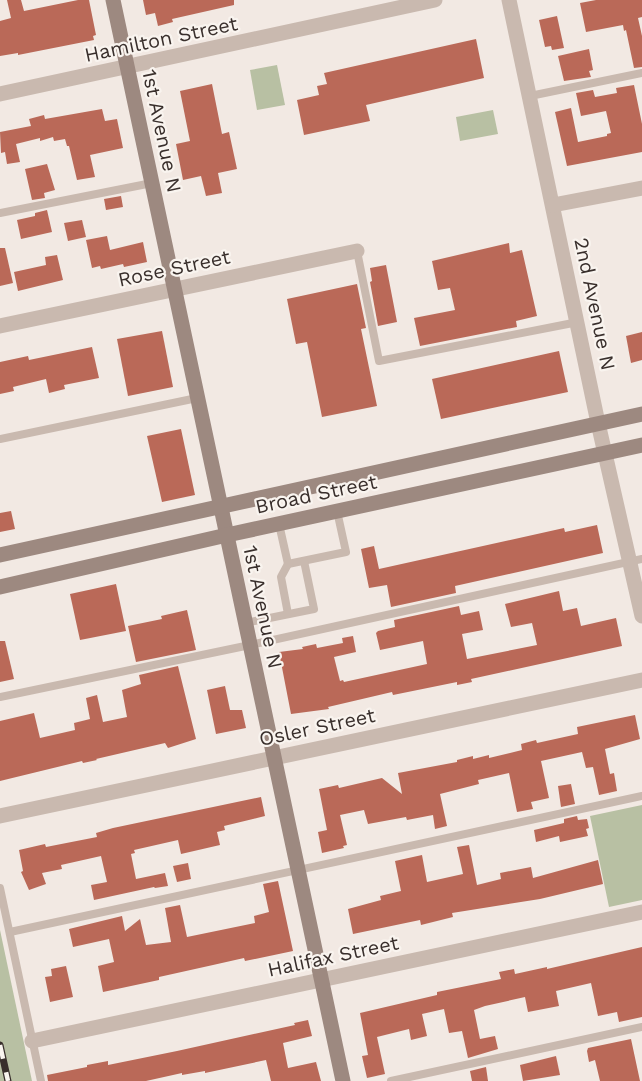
<svg xmlns="http://www.w3.org/2000/svg" width="642" height="1081" viewBox="0 0 642 1081" font-family="'Work Sans',sans-serif">
<rect width="100%" height="100%" fill="#f2e9e3"/>
<g fill="#b8c0a3">
<path d="M277,65L285,105L257,110L250,70Z"/>
<path d="M493,110L498,134L460,141L456,117Z"/>
<path d="M642,805V900L609,907L590,816Z"/>
<path d="M0,930L32,1081H0Z"/>
</g>
<g fill="#ba6958">
<path d="M7,0H21L24,11L78,0H89L96,35L93,36L94,40L18,55V53L0,56V21L11,18Z"/>
<path d="M143,0H234V5L172,19L173,22L158,26L155,13L146,15Z"/>
<path d="M596,0H642V17L638,18L642,36V67L634,68L626,30L624,31L623,25L586,32L580,3Z"/>
<path d="M557,16L564,48L552,50L551,46L545,47L539,20Z"/>
<path d="M476,39L484,78L366,105L370,121L304,135L297,100L319,95L317,86L327,84L324,73Z"/>
<path d="M589,49L593,70L589,71L591,77L564,81L558,56Z"/>
<path d="M212,84L222,134L229,132L237,169L218,173L222,193L206,196L201,176L183,180L176,144L190,141L180,91Z"/>
<path d="M634,85L642,124V152L567,166L555,112L571,108L578,142L607,136V134L611,133L606,111L581,116L576,93L593,90L595,97L617,93L616,88Z"/>
<path d="M102,109L105,121L117,119L123,148L90,155L95,177L77,180L69,146H67L65,139L54,141L53,137L40,141V138L16,144L20,162L7,164L5,152L1,153L0,132L31,126L29,119L44,115L45,119Z"/>
<path d="M47,164L55,190L44,193L45,198L32,200L25,169Z"/>
<path d="M121,196L123,207L106,210L104,199Z"/>
<path d="M47,210L52,232L21,239L17,220L35,216V213Z"/>
<path d="M82,220L86,237L68,241L64,223Z"/>
<path d="M107,236L110,250L143,242L147,262L124,267L123,264L101,269L100,266L92,268L86,240Z"/>
<path d="M509,243L510,253L522,250L537,316L516,321L517,327L420,346L414,318L455,310L450,288L438,290L432,261Z"/>
<path d="M0,248H5L13,283L0,286Z"/>
<path d="M57,255L63,280L18,291L14,272L46,265L45,257Z"/>
<path d="M386,265L397,322L378,326L370,282L372,281L370,268Z"/>
<path d="M357,284L366,328L361,329L377,406L322,417L307,342L296,344L287,299Z"/>
<path d="M162,331L173,387L128,396L117,339Z"/>
<path d="M642,332V360L631,363L626,336Z"/>
<path d="M92,347L99,378L64,385L65,389L49,393L46,379L13,387L14,391L0,394V362L28,356L29,360Z"/>
<path d="M559,351L568,392L441,419L432,379Z"/>
<path d="M181,429L195,495L162,502L147,436Z"/>
<path d="M11,511L15,529L0,532V513Z"/>
<path d="M597,525L603,553L455,586L456,593L391,607L387,585L369,588L361,549L374,546L379,569L564,528L565,532Z"/>
<path d="M116,584L126,631L80,640L70,594Z"/>
<path d="M559,591L563,611L577,608L581,626L616,618L622,646L471,679L472,682L457,685V682L393,695L392,692L328,707L329,709L291,714L279,652L303,649L302,647L316,644L317,648L343,643L342,638L353,636L356,652L334,657L340,681L343,680L344,682L427,664L423,641L380,650L376,633L378,631L395,627L394,620L459,606L461,615L479,611L483,630L462,634L467,659L537,645L532,623L511,627L505,604Z"/>
<path d="M187,610L196,650L136,662L128,626L162,619L161,616Z"/>
<path d="M0,641H5L14,679L0,682Z"/>
<path d="M178,666L196,739L168,748L165,743L96,759L97,760L83,763L82,761L0,781V721L34,713L40,738L75,730L74,723L90,719L86,698L97,695L103,722L127,717L122,690L141,684L139,675Z"/>
<path d="M225,686L230,710H242L246,728L216,734L207,690Z"/>
<path d="M635,715L640,739L605,749L610,774L614,773L617,791L599,795L593,767L586,768L582,752L541,761L549,798L531,802L533,809L517,812L509,773L478,780L479,784L440,794L447,826L435,829L433,815L407,820L406,817L368,824L364,810L340,815L347,845L343,846L344,848L322,853L318,832L327,830L319,789L338,785L339,788L382,778L402,794L398,773L457,762V760L473,756V759L489,755V758L522,750L521,744L536,740L537,743L578,734L577,727Z"/>
<path d="M571,784L575,804L561,807L558,786Z"/>
<path d="M261,797L265,816L224,826L225,830L217,832L220,845L181,854L178,840L134,850L135,853L131,854L136,879L165,873L168,886L155,888L154,887L94,900L91,885L107,882L101,856L61,865L62,869L42,873L46,884L29,890L21,872L23,871L19,850L45,844L46,847L97,837L96,833L113,828Z"/>
<path d="M577,816L578,820L587,819L589,828L586,829L588,836L560,842L559,836L536,842L534,830L564,823V819Z"/>
<path d="M469,845L477,885L501,879L500,873L531,867L533,878L598,860L603,884L540,899L452,913L453,917L421,925L420,920L353,934L348,909L381,900L380,896L401,891L395,861L422,855L427,882L463,874L457,847Z"/>
<path d="M188,863L191,879L177,882L173,866Z"/>
<path d="M278,881L293,951L245,961L244,958L213,965L159,977V980L103,992L98,966L114,962L109,939L73,947L69,929L122,916L125,931L140,919L146,945L171,942L165,908L180,905L187,937L255,923L254,916L269,912L263,884Z"/>
<path d="M642,947V1017L619,1022L617,1012L598,1016L591,983L556,991L559,1006L528,1012L525,997L485,1006L474,1010L480,1039L495,1036L498,1049L468,1058L462,1031L449,1033L444,1009L422,1014L427,1036L411,1040L409,1029L377,1037L385,1074L367,1078L362,1056L368,1055L360,1013L437,995V992L501,979L499,972L514,969L515,974L547,967V969Z"/>
<path d="M66,966L73,997L50,1002L45,977L52,976L51,969Z"/>
<path d="M308,1020L312,1036L283,1043L288,1068L316,1062L321,1081H271L266,1060L205,1073V1071L182,1075V1073L146,1081H48L47,1075L87,1067V1065L108,1061V1065L177,1051L295,1025L294,1023Z"/>
<path d="M631,1039L640,1081H600L595,1060L589,1062L587,1051L588,1048Z"/>
<path d="M556,1056L560,1075L523,1081L520,1065Z"/>
<path d="M486,1067L488,1081H472L470,1071Z"/>
</g>
<g fill="none" stroke-linecap="round" stroke-linejoin="round">
<g stroke="#c9b9af" stroke-width="8">
<path d="M530,96L642,73"/>
<path d="M0,213L152,183"/>
<path d="M357,251L379,361L578,322"/>
<path d="M0,439L197,398"/>
<path d="M279,524L288,564L346,552L337,511"/>
<path d="M288,564L281,577L288,614"/>
<path d="M245,623L314,609L304,561"/>
<path d="M0,697L250,645L642,559"/>
<path d="M0,888L41,1081"/>
<path d="M10,932L642,796"/>
<path d="M391,1081L642,1027"/>
</g>
<g stroke="#c9b9af" stroke-width="15">
<path d="M509,0L598,423L642,616"/>
<path d="M0,94L435,0"/>
<path d="M553,205L642,188"/>
<path d="M0,326L357,251"/>
<path d="M0,816L642,680"/>
<path d="M32,1041L642,912"/>
</g>
<g stroke="#9d8980" stroke-width="15">
<path d="M113,0L343,1081"/>
<path d="M0,555L642,414"/>
<path d="M0,587L227,535L642,445"/>
</g>
<g stroke="#392f2c" stroke-width="7">
<path id="rail" d="M0,1045L8,1081"/>
</g>
<use href="#rail" stroke="#f9f4ef" stroke-width="4.5" stroke-dasharray="14" stroke-linecap="butt"/>
</g>
<g text-anchor="middle" stroke-width="4.5" stroke-linejoin="round" paint-order="stroke">
<g font-size="20" fill="#392f2c" stroke="#f9f4ef">
<text transform="translate(161 39) rotate(-12)" y="7">Hamilton Street</text>
<text transform="translate(162 131) rotate(78)" y="7">1st Avenue N</text>
<text transform="translate(174 268) rotate(-12)" y="7">Rose Street</text>
<text transform="translate(595 304) rotate(78)" y="7">2nd Avenue N</text>
<text transform="translate(316 494) rotate(-12)" y="7">Broad Street</text>
<text transform="translate(263 607) rotate(78)" y="7">1st Avenue N</text>
<text transform="translate(317 727) rotate(-12)" y="7">Osler Street</text>
<text transform="translate(333 956) rotate(-12)" y="7">Halifax Street</text>
</g>
</g>
</svg>
